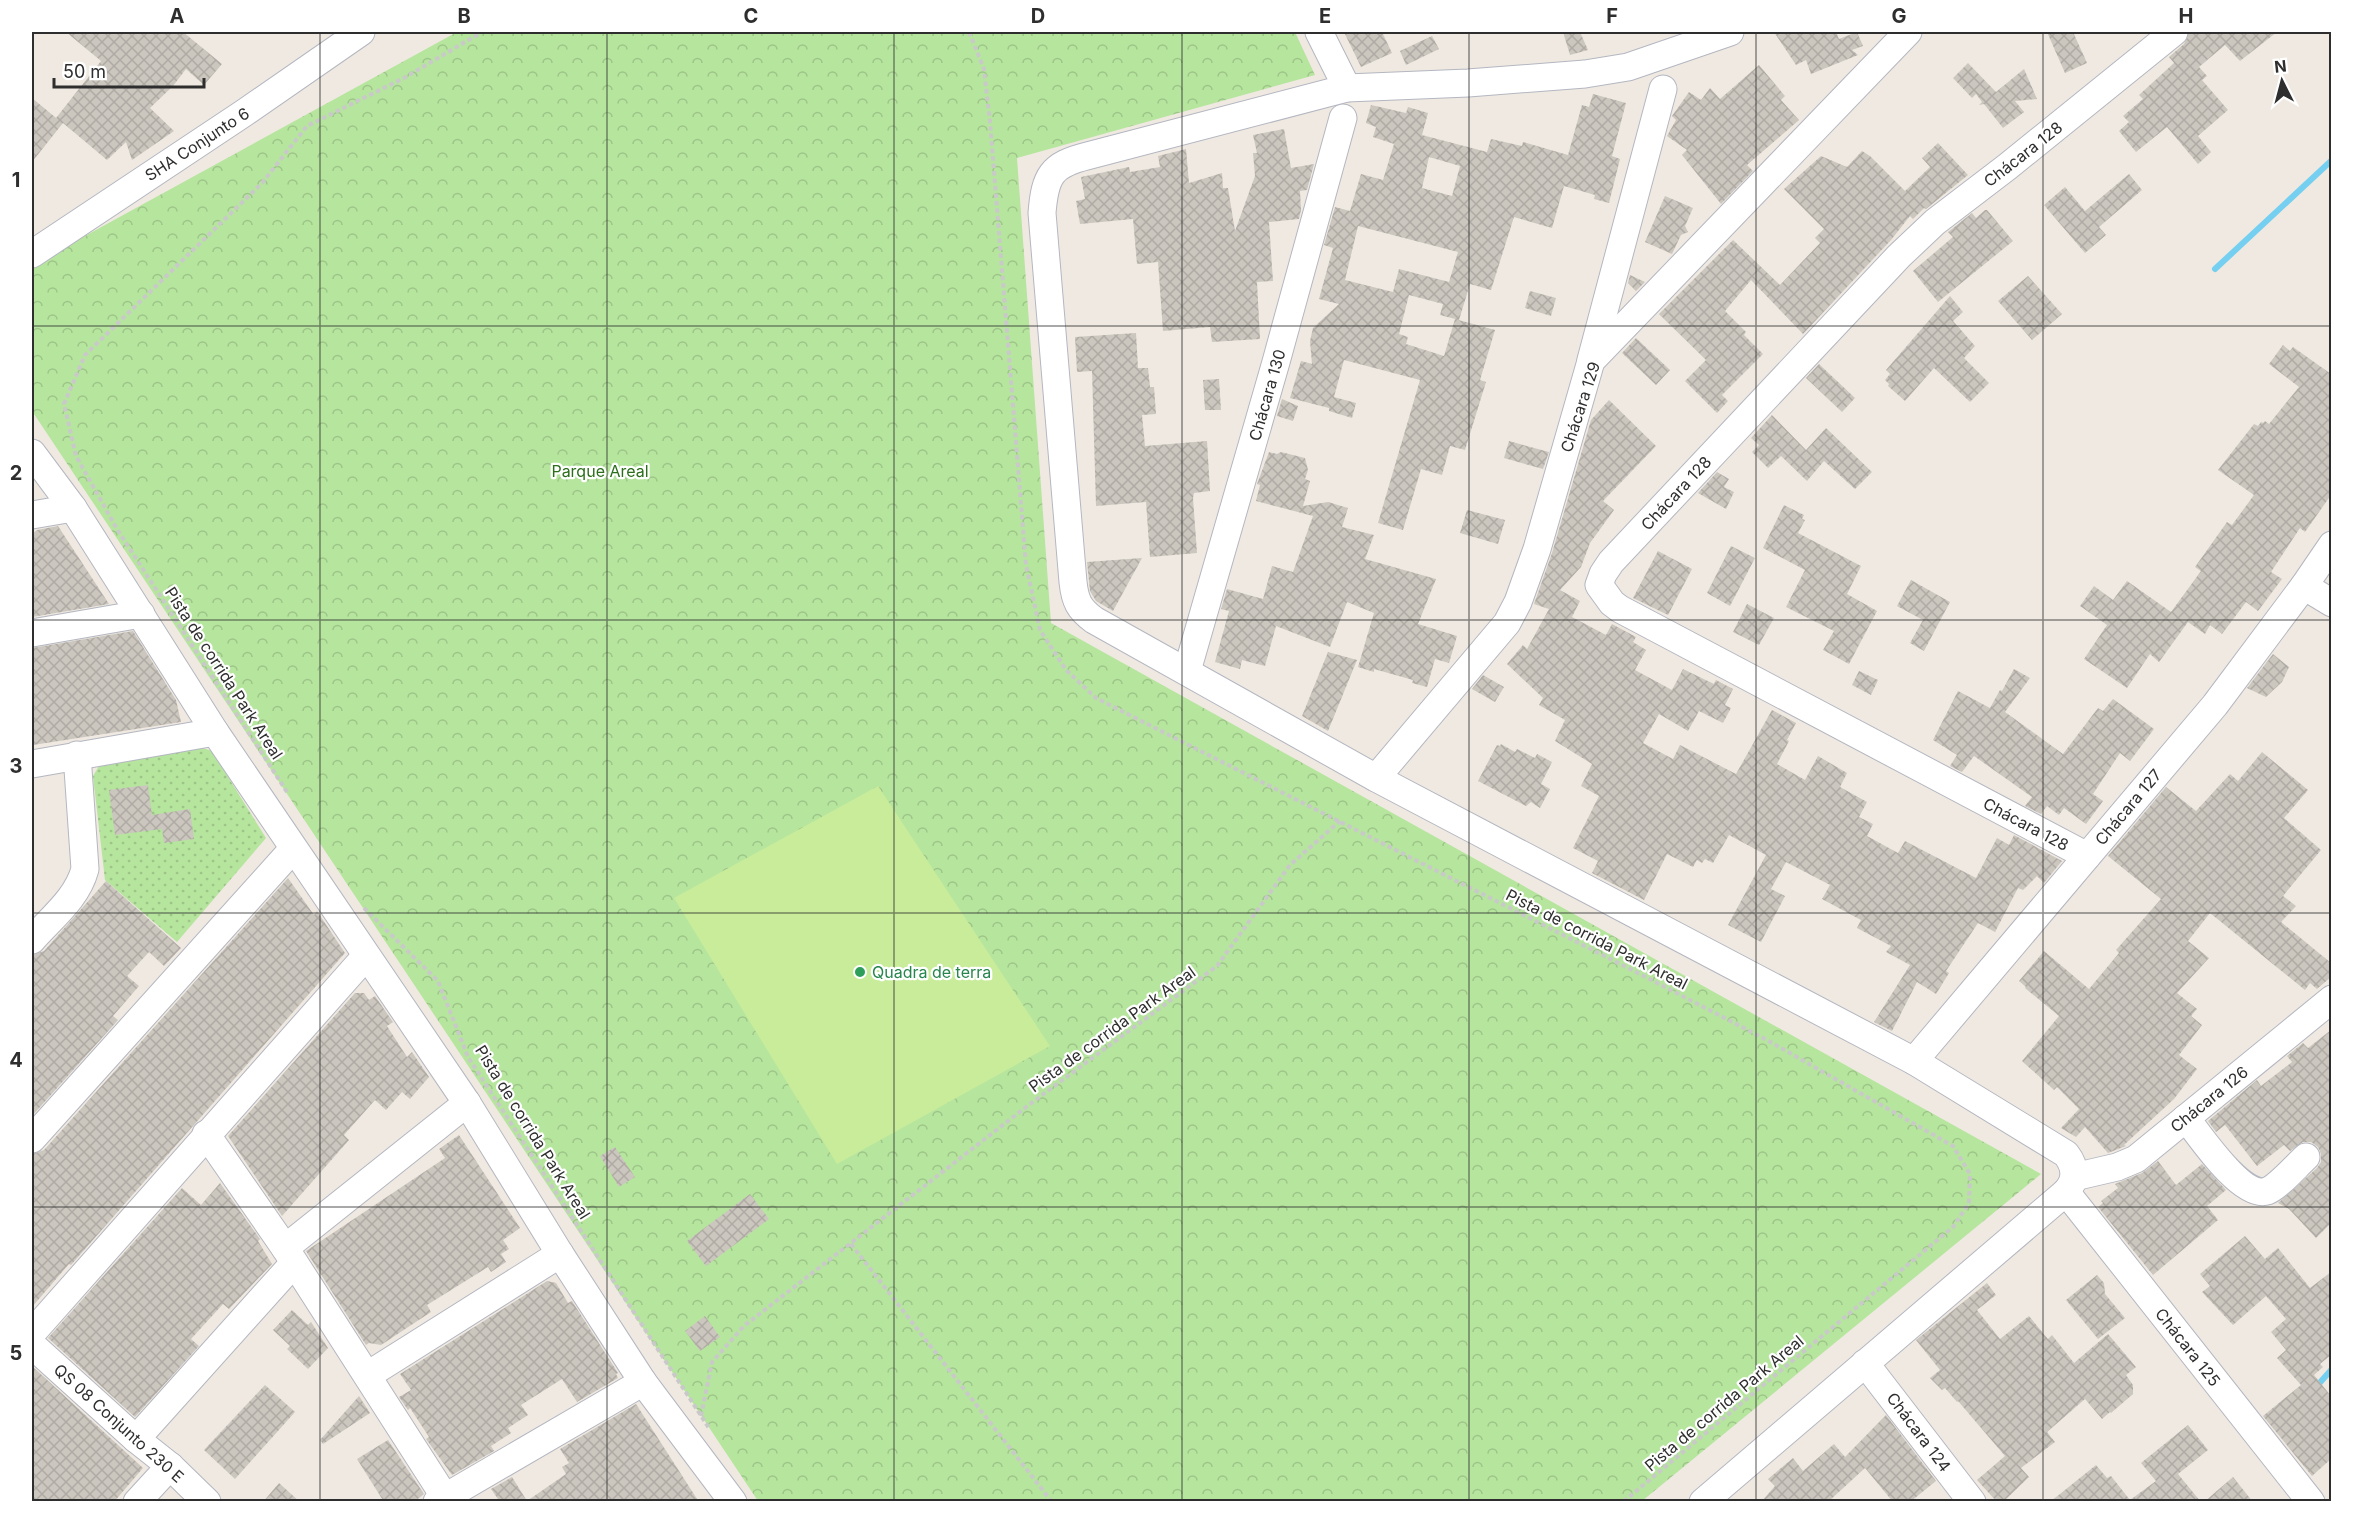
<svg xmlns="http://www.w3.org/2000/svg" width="2363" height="1533" viewBox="0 0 2363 1533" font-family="Inter,sans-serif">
<defs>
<pattern id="grass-dots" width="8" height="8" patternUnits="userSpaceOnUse" patternTransform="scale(1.5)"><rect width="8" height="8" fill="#b6e59e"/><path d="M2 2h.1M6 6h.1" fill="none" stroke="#9dc588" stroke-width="1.8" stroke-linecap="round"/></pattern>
<pattern id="forest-crowns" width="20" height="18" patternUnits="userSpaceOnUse" patternTransform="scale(1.5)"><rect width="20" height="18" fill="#b6e59e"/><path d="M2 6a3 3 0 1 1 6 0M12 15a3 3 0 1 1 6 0" fill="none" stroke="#9dc588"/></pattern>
<pattern id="building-cross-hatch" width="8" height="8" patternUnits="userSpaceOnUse" patternTransform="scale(1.5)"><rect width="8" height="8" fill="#cbc7bf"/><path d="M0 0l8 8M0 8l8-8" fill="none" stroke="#afaba4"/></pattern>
</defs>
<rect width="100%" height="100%" fill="#efe9e1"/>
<path fill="url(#grass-dots)" d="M200,747L212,751L266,838L177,942L105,880L93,776L99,766Z"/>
<path fill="url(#forest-crowns)" d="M457,32H1295L1315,75L1017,158L1051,623L2041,1174L1642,1501H758L32,411V265Z"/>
<path fill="#c9ec9a" d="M878,786L1050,1046L837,1164L674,898Z"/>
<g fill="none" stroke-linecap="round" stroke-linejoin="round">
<g stroke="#75cff0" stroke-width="6">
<path d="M2215,269L2332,160"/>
<path d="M2316,1387L2332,1369"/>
</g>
</g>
<g fill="url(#building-cross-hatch)" fill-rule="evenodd">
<path d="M66,32H183L222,64L204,85L186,69L173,86L150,108L174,131L132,160L126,142L107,160L63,123L32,162V98L61,122L56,118L101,61Z"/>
<path d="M1344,32H1382L1392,53L1361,67Z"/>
<path d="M1563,32H1580L1588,50L1570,55Z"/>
<path d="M1774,32H1836L1839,39L1857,32L1863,46L1852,50L1858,55L1811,74L1806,60L1796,65Z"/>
<path d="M2047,32H2073L2087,63L2065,73Z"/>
<path d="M2189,32H2277L2240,61L2225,45L2199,67L2207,76L2202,80L2228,110L2198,136L2211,152L2198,164L2167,127L2136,152L2119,131L2129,122L2123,116L2143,99L2139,95L2174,63L2169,57L2184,44Z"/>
<path d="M1432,36L1439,49L1406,65L1400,51Z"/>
<path d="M1968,63L1996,92L2024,69L2037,99L2015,101L2024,112L2003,128L1984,104L1979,105L1982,102L1976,94L1972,98L1953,78Z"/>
<path d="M1759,65L1785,96L1781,100L1799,120L1747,165L1753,171L1721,204L1682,155L1687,150L1667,136L1676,120L1672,116L1689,92L1701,100L1710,88L1720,99Z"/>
<path d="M1593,94L1626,103L1612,156L1620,159L1609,203L1594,199L1595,195L1564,186L1552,228L1514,217L1491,290L1470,284L1459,320L1440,315L1443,304L1409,295L1399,334L1408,337L1406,344L1444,356L1455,319L1495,330L1480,380L1486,382L1465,450L1450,446L1442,475L1421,469L1403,530L1378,523L1420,380L1344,360L1334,397L1356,403L1352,418L1329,411V408L1290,398L1301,361L1312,364L1310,341L1313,328L1339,304L1319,299L1333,248L1324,245L1335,207L1350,211L1361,174L1383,180L1394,144L1373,137L1376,127L1366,123L1371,105L1406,113L1408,107L1428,113L1422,135L1487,152L1491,139L1522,146L1523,142L1568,155L1582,105L1589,107ZM1429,157L1460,166L1452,196L1422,188ZM1358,226L1458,252L1449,282L1399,269L1393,292L1345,280Z"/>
<path d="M1284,129L1291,168L1314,164L1307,190L1300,191L1301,210L1299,219L1269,222L1273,281L1257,282L1260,339L1212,342L1210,327L1163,331L1158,262L1137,264L1133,219L1080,224L1076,201L1085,199L1081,177L1129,167L1130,172L1160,167L1158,156L1186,149L1189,183L1222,173L1223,188H1228L1235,231L1255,176L1253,153H1257L1253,135Z"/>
<path d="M1938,143L1968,175L1926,209L1924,208L1913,219L1910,216L1891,240L1803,334L1751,280L1725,311L1746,332L1744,335L1763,354L1722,395L1728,401L1717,413L1685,381L1706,360L1659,314L1733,240L1780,285L1820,243L1815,238L1824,229L1784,189L1821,156L1847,167L1862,151L1870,156L1905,191L1930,167L1922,158Z"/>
<path d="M2129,174L2142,190L2099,227L2106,235L2085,253L2044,205L2065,187L2085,211Z"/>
<path d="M1665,196L1693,208L1685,226L1688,232L1681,235L1672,254L1645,242Z"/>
<path d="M1985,210H1987L2013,241L1938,302L1913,271L1953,237L1948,232L1972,213L1976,218Z"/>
<path d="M1630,275L1645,282L1636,291L1628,283Z"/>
<path d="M2028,276L2062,314L2032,340L1998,301Z"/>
<path d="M1530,291L1556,298L1551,316L1525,308Z"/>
<path d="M1950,296L1963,312L1953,321L1975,346L1964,358L1989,383L1970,402L1934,368L1905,401L1888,386L1889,384L1885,380L1890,374L1886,370Z"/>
<path d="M1136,333L1138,368H1148L1150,387H1154L1156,414L1142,415L1145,446L1207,441L1210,491L1194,493L1193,498L1197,553L1150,557L1146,502L1096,506L1092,371L1077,372L1075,337Z"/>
<path d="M1636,338L1670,370L1656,385L1622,353Z"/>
<path d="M2283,345L2290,351L2293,347L2331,374V495L2305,532L2300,528L2271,572L2282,579L2258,611L2246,602L2222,634L2210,625L2205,634L2188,622L2159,662L2150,654L2127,688L2084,659L2107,625L2080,606L2094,586L2113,600L2127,581L2171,612L2201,571L2195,567L2227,522L2232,525L2254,495L2218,470L2254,424L2258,426L2261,422L2263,423L2265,421L2269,424L2299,387L2269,364Z"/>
<path d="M1819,364L1855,398L1842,412L1806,378Z"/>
<path d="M1219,379L1221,410H1205L1203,380Z"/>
<path d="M1282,399L1298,406L1293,421L1277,416Z"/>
<path d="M1609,400L1656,446L1603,501L1614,510L1590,543L1581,567L1560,590L1580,601L1572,617L1606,635L1612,624L1636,637L1633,642L1646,650L1635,670L1672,690L1683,669L1714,684L1716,680L1733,689L1725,705L1731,708L1723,723L1699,711L1688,731L1659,714L1643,743L1673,759L1680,745L1736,774L1772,710L1796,723L1787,740L1789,741L1777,764L1805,780L1818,756L1847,773L1840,787L1867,802L1859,817L1873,824L1867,836L1898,853L1905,841L1976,878L1997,838L2009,845L2014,835L2062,861L2044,883L2037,876L2023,890L2018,888L1995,932L1978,923L1946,971L1949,973L1936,994L1917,982L1892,1031L1874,1022L1910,965L1886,952L1891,946L1857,928L1861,920L1822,899L1830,885L1786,862L1771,889L1785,896L1761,942L1728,925L1766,855L1729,835L1713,863L1705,859L1702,863L1697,860L1693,867L1667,854L1644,900L1592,873L1598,861L1573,848L1599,796L1581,786L1592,764L1555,741L1565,720L1539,705L1543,698L1507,664L1523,645L1527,649L1549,609L1534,604L1552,553L1591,420Z"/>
<path d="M1772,415L1806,450L1826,428L1872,472L1855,489L1824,461L1807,481L1781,456L1768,468L1752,452L1759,445L1751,438Z"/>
<path d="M1509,441L1549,452L1543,469L1504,458Z"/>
<path d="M1269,452L1277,454L1281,452L1305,458L1308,470L1305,479L1310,481L1303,506L1328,502L1348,508L1342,527L1374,535L1365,559L1436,579L1418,624L1457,636L1449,663L1435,659L1427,687L1412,683L1413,680L1374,669V672L1358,667L1374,613L1347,602L1330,647L1276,626L1265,666L1242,660L1240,669L1215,662L1229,611L1221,609L1227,589L1263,599L1272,566L1293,572L1313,516L1256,501L1260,485L1257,484Z"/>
<path d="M1717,472L1729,479L1724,487L1734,492L1726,509L1698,493Z"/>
<path d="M1784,505L1804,515L1802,519L1805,520L1798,533L1861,566L1847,594L1877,611L1849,664L1823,650L1834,631L1786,607L1805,570L1763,548Z"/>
<path d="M1467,510L1505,520L1498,544L1460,533Z"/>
<path d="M58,526L109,604L32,617V534L37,530Z"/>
<path d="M1731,546L1755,558L1730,606L1707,593Z"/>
<path d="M1658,551L1692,569L1668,615L1633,598Z"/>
<path d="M1142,558L1113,611L1096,601L1090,591L1087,562Z"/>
<path d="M1911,580L1950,602L1924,651L1910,643L1923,620L1897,606Z"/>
<path d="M1747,604L1774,618L1759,645L1733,632Z"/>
<path d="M133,631L176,700L181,722L33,745L32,736V648Z"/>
<path d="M1328,652L1357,660L1328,731L1302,716Z"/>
<path d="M2273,654L2289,667L2282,682L2266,697L2247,688Z"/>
<path d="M2014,669L2030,678L2005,712L2063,754L2098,708L2103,711L2113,699L2154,729L2130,761L2120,753L2093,794L2103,801L2086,824L2064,808L2059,815L2047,806L2041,814L2025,806L2032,797L1974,756L1962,772L1950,766L1957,755L1933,740L1958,691L1990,708L2000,690L2002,691Z"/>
<path d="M1859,671L1878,680L1871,695L1852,685Z"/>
<path d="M1483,675L1504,687L1495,702L1472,689Z"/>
<path d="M1501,744L1515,752L1517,749L1535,758L1537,754L1552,762L1541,784L1550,789L1540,808L1531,802L1526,806L1478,781L1497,745L1500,746Z"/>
<path d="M2262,752L2308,790L2284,818L2321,850L2283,896L2296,906L2281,922L2331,963V977L2317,989L2310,983L2305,990L2210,913L2188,941L2209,958L2177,993L2197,1009L2191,1016L2202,1025L2179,1055L2197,1069L2174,1099L2124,1145L2126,1146L2108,1153L2085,1127L2076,1137L2061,1128L2079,1109L2057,1087L2054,1090L2022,1061L2059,1016L2025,988L2026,987L2019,981L2044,951L2089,989L2119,953L2116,950L2161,899L2108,856L2166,787L2196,811L2230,774L2238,781Z"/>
<path d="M148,785L152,815L190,809L194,839L164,843L162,829L115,835L109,790Z"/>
<path d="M288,878L314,915L317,911L345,953L71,1265L69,1264L32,1307V1154L44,1150Z"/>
<path d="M106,881L181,948L164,966L149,952L127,976L139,986L113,1016L118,1020L32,1116V955L44,951Z"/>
<path d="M355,993H364L369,1000L375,996L393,1022L387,1026L407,1057L412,1052L429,1077L410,1099L402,1092L386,1110L375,1100L344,1135L349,1140L282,1216L228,1136Z"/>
<path d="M2331,1030V1223L2316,1238L2289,1209L2278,1203L2317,1168L2321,1162V1154L2318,1147L2311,1142H2303L2290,1151L2284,1145L2257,1166L2225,1125L2216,1132L2208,1121L2257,1080L2261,1086L2292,1062L2287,1056L2303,1043L2308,1048Z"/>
<path d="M459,1135L520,1228L503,1240L509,1249L501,1254L506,1262L491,1272L488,1267L427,1305L431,1312L381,1345L369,1343L366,1345L306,1251L445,1158L439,1149Z"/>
<path d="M615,1147L635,1177L619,1187L600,1156Z"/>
<path d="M2158,1161L2176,1185L2202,1164L2226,1190L2207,1206L2218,1220L2153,1275L2098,1207L2103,1203L2101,1201L2118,1188L2115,1184L2142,1173Z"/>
<path d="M220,1183L260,1239L258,1241L272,1264L229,1309L223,1304L191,1339L199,1346L135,1417L48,1338L182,1188L201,1205Z"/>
<path d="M750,1194L769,1219L706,1266L687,1241Z"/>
<path d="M2245,1236L2265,1259L2278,1248L2310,1288L2331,1272V1355L2320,1364L2323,1367L2314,1375L2331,1396V1459L2312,1476L2263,1416L2301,1385L2277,1358L2286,1350L2271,1332L2286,1319L2266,1296L2233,1325L2202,1292L2210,1286L2200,1274Z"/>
<path d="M2097,1275L2104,1283L2105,1294L2125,1318L2098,1339L2066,1300Z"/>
<path d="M547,1281L556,1283L568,1303L572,1301L618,1373L616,1374L618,1378L577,1402L562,1379L521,1405L528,1415L508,1428L511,1433L491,1446L494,1451L452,1475L426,1439L429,1437L410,1408L408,1410L399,1397L411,1390L400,1374Z"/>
<path d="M1987,1283L1996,1295L1977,1310L2000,1339L2029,1316L2048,1339L2052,1335L2074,1363L2108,1334L2136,1367L2126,1375L2133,1385V1394L2111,1413L2110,1412L2102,1419L2085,1399L2047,1432L2055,1442L2021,1468L2029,1477L2003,1502H1997L1977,1480L2005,1456L1958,1401L1957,1402L1945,1388L1942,1390L1930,1378L1940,1370L1916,1340Z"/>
<path d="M292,1310L308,1325L311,1322L328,1348L308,1369L287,1349L290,1346L273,1330Z"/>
<path d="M705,1316L720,1337L700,1351L685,1331Z"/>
<path d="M32,1366L143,1468L114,1502H32Z"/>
<path d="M265,1385L295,1412L235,1479L204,1450Z"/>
<path d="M359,1396L370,1413L323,1444L320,1440Z"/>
<path d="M636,1404L699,1502H500L491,1489L512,1477L527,1501L566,1474L562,1467L569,1463L560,1449Z"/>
<path d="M1886,1415L1936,1481L1910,1502H1893L1865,1468L1828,1502H1761L1775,1486L1768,1479L1793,1458L1803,1471L1834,1444L1845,1457Z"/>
<path d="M2188,1425L2208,1450L2178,1474L2201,1502H2050L2096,1465L2107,1478L2111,1476L2130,1500L2156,1481L2141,1463Z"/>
<path d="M388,1440L424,1494L414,1502H384L357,1459Z"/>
<path d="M2233,1477L2253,1502H2204Z"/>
<path d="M279,1483L300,1502H263Z"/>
</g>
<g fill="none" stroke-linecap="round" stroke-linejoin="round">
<g stroke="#b4b7c1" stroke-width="29">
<g id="minor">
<path d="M1319,32L1347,88"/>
<path d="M32,254L244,113L361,32"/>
<path d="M1591,360L1663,89"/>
<path d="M32,453L73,508L215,732L467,1103L560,1254L643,1382L733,1502"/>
<path d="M32,515L73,508"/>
<path d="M2304,586L2332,603"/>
<path d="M32,633L141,614"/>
<path d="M1187,671L1276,362L1343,118"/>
<path d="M32,764L215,732"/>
<path d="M1376,778L1507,623L1518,602L1537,549L1591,361L1908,32"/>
<path d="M2087,856L1620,609L1612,603L1599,585L1603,574L1611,562L1899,256L1935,222L2007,167L2174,32"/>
<path d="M32,940C51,918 77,899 85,869L77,755"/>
<path d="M1914,1061L2215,705L2304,586L2332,545"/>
<path d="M2186,1118C2200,1136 2242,1199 2267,1191C2278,1187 2297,1165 2306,1157"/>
<path d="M206,1134L285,1248L448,1502"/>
<path d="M32,1139L293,849"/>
<path d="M2074,1177L2117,1167L2136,1159L2332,999"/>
<path d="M2066,1192L2311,1502"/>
<path d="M285,1248L467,1103"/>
<path d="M32,1333L366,956"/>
<path d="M32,1345L136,1439L170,1466L207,1502"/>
<path d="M1865,1363L1972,1502"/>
<path d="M368,1375L560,1254"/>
<path d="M136,1439L294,1263"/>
<path d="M137,1502L170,1466"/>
<path d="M437,1502L643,1382"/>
<path d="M1703,1502L2066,1192C2077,1180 2076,1167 2066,1154L1914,1061L1376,778L1094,620C1079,609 1075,601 1073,582L1042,213C1045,176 1051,165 1087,156L1347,88L1468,83L1585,74L1628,67L1730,32"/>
</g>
</g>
<g stroke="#c9c9c9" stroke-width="4" stroke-dasharray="4.5 3" stroke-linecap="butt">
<path d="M969,32L984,69L990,122L1026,565L1040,630L1066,670L1096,698L1636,972L1767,1040L1953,1146L1970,1174L1969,1203L1953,1227L1623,1502"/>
<path d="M287,792L117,529L76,456L64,404L85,355L262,183L307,126L404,78L482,32"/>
<path d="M364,908L438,981L468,1057L709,1428"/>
<path d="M851,1244L1052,1502"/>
<path d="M701,1416L712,1362L744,1326L1030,1104L1217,966L1290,865L1340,821"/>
</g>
<use href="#minor" stroke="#fff" stroke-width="27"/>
</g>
<path fill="none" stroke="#2e2e2e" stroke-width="1.5" stroke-opacity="0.55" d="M320,32V1502M607,32V1502M894,32V1502M1182,32V1502M1469,32V1502M1756,32V1502M2043,32V1502M32,326H2332M32,620H2332M32,913H2332M32,1207H2332"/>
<circle fill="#2e9e5b" stroke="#fff" stroke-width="2" cx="860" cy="972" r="6"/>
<g text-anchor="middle" stroke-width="4.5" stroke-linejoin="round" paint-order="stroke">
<g font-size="16" fill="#2e2e2e" stroke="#fff">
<text transform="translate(197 144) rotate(-33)" y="6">SHA Conjunto 6</text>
<text transform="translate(2023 154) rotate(-38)" y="6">Chácara 128</text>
<text transform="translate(1267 395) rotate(-74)" y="6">Chácara 130</text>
<text transform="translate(1580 407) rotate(-72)" y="6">Chácara 129</text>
<text transform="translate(1676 493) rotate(-47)" y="6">Chácara 128</text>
<text transform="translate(224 673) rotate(57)" y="6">Pista de corrida Park Areal</text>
<text transform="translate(2128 807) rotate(-50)" y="6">Chácara 127</text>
<text transform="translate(2026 824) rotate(28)" y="6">Chácara 128</text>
<text transform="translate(1597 939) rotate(27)" y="6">Pista de corrida Park Areal</text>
<text transform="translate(1112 1029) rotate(-36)" y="6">Pista de corrida Park Areal</text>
<text transform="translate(2209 1099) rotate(-39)" y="6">Chácara 126</text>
<text transform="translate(533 1132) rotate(58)" y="6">Pista de corrida Park Areal</text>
<text transform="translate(2188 1347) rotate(52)" y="6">Chácara 125</text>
<text transform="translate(1724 1403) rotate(-40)" y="6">Pista de corrida Park Areal</text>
<text transform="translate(119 1423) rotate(42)" y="6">QS 08 Conjunto 230 E</text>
<text transform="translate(1919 1432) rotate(53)" y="6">Chácara 124</text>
</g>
<g font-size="16" fill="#2c6e1b" stroke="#fff">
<text x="600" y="477">Parque Areal</text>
</g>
<g font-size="16" fill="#27864d" stroke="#fff" text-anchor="start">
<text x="872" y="978">Quadra de terra</text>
</g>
</g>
<rect width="2363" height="1533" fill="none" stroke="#ffffff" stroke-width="66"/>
<g transform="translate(2282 81) rotate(354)" stroke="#ffffff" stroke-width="4.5" paint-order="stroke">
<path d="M0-4.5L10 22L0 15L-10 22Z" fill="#2e2e2e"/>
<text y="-9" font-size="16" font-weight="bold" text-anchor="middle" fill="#2e2e2e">N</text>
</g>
<path d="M54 78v9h150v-9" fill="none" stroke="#2e2e2e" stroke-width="3"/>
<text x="63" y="78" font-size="18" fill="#2e2e2e" stroke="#ffffff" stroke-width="4.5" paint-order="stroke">50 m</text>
<rect x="33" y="33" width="2297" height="1467" fill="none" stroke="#2e2e2e" stroke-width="2"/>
<g font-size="20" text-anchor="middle" font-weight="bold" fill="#2e2e2e">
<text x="177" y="23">A</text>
<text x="464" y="23">B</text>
<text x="751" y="23">C</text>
<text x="1038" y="23">D</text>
<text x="1325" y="23">E</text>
<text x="1612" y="23">F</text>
<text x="1899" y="23">G</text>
<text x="2186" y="23">H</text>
<text x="16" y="187">1</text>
<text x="16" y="480">2</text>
<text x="16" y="773">3</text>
<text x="16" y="1067">4</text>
<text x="16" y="1360">5</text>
</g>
</svg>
